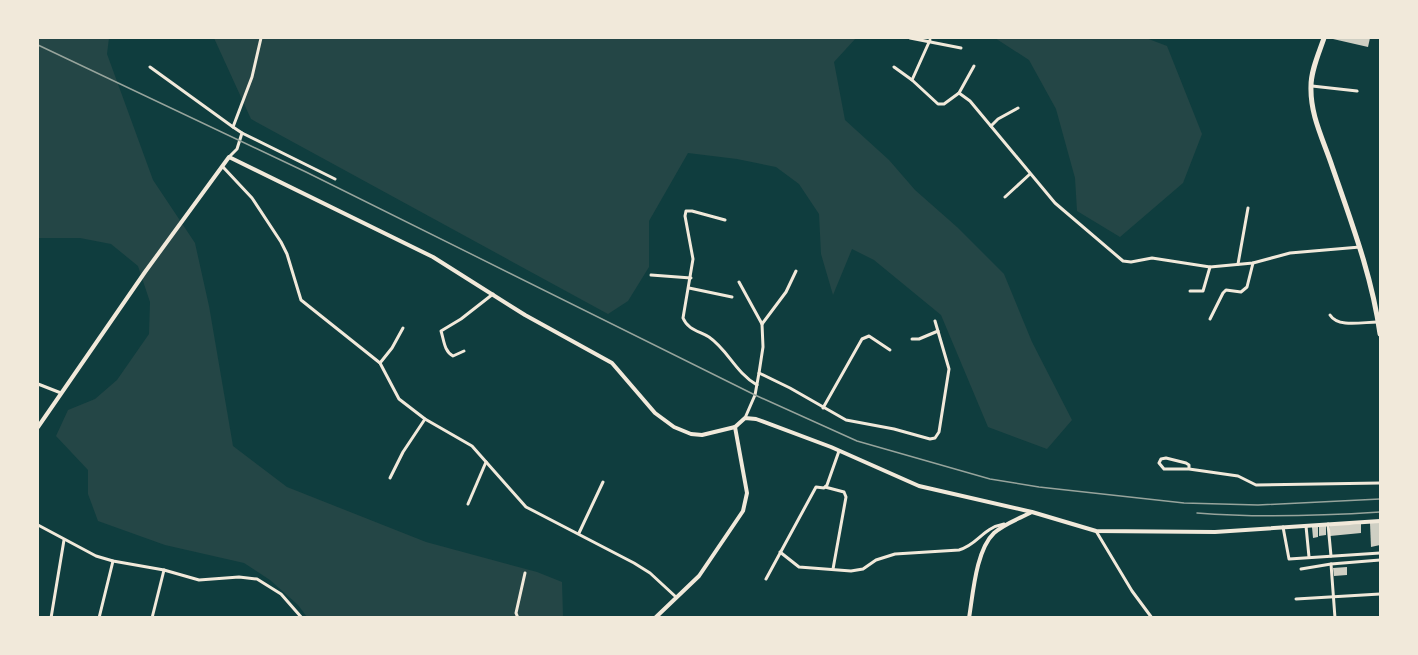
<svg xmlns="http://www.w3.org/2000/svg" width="1418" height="655" viewBox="0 0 1418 655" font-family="Raleway,sans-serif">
<rect width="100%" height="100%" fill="#0f3d3e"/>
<g fill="#244646">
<path d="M38,38H109L107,54L153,180L195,243L209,306L233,446L287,487L426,542L537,572L562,582L563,617H307L298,605L270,580L244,563L165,545L98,521L88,494V470L56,436L68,410L95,399L117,380L149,334L150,302L138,266L111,244L80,238H38Z"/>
<path d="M214,38H856L834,62L845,120L889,160L915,190L957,227L1004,274L1032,342L1072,420L1047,449L988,427L941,315L874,260L852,249L833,295L821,254L819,214L799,184L776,167L737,159L688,153L649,221V267L628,301L608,314L251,119Z"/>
<path d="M995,38H1146L1167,46L1202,134L1183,183L1120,237L1077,211L1075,178L1056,109L1029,60Z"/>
</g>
<g fill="#cfcfc3">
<path d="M1334,38H1370L1368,47L1333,39Z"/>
<path d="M1370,523H1379L1380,545L1371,547Z"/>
<path d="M1361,524V533L1330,536V525Z"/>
<path d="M1326,525V535L1319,536V526Z"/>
<path d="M1318,526V537L1313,538L1312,527Z"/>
<path d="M1347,567V575L1334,576L1333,568Z"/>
</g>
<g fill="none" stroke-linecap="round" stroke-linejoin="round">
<g stroke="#f1e9da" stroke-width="3">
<path d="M910,38L961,48"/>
<path d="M150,67L233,127L252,77L261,38"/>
<path d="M894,67L912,80L938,104H944L959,93L970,101L1055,203L1123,261L1131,262L1152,258L1210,267L1253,263L1290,253L1360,247"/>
<path d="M912,80L930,40"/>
<path d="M1312,86L1357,91"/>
<path d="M959,93L974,66"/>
<path d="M991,126L998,119L1018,108"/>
<path d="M242,133L335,179"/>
<path d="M229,157L237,149L242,133L233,127"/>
<path d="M223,167L252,198L281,242L287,254L301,300L380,363L399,399L425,419L472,446L526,507L634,563L650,573L676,597"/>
<path d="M1005,197L1030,174"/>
<path d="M725,220L692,211H686L685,216L693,259L683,318C688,330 699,331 709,337C728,350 735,372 757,385"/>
<path d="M1238,264L1248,208"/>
<path d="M651,275L691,278"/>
<path d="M739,282L762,324"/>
<path d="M689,288L732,297"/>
<path d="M1190,291H1203L1210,267"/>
<path d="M1330,315C1338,328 1363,322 1377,322"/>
<path d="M1210,319L1223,293L1226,290L1241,292L1247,287L1253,263"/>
<path d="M912,339H919L938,331"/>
<path d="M464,351L453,356C444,351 444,340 441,331L461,319L493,294"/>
<path d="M380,363L392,348L403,328"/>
<path d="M759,373L790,388L846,420L894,429L930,439L935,438L939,432L949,369L935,321"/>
<path d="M38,384L61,393"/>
<path d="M823,408L862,339L869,336L890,350"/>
<path d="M745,418L755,395L759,373L763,347L762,324L786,292L796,271"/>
<path d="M1189,469V465L1186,463L1166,458L1161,459L1159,463L1164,469H1189L1238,476L1256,485L1380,483"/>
<path d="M390,478L403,452L425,419"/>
<path d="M825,487L844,492L846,497L833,569"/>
<path d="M468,504L486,462"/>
<path d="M1328,524L1331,556"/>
<path d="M38,525L96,556L113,561L164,570L199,580L239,577L257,579L281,594L302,618"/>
<path d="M1306,526L1309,557"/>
<path d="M1283,527L1289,559L1380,553"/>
<path d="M1096,531L1132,591L1152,618"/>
<path d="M579,533L603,482"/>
<path d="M780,552L799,567L851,571L863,569L876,560L895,554L959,550C978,545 982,528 1004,524"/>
<path d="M1331,564L1335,618"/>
<path d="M1301,569L1331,564L1380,560"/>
<path d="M766,579L816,487L824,488L827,485L839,451"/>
<path d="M1296,599L1380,594"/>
<path d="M51,618L64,540"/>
<path d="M99,618L113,561"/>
<path d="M152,618L164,570"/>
<path d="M518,618L516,613L525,573"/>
</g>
<g stroke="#f1e9da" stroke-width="4">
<path d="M38,427L145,272L229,157L433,257L525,315L612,363L655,413L674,427L691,434L702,435L735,427L745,418L756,419L831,447L919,486L1032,512L1096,531L1215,532L1380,521"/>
<path d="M655,618L699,576L743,511L747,493L735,427"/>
<path d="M969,618C973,594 976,550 994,533C1004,524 1018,519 1030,513"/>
</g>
<path stroke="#f1e9da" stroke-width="5" d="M1324,38C1319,53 1311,70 1311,86C1310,115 1323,139 1332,166C1351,221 1372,276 1380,334"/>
<g stroke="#97a49c" stroke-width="1.5">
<path d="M38,45L306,172L755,395L857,441L990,479L1039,487L1184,503L1258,505L1380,499"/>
<path d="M1197,513C1258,518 1319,516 1380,512"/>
</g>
</g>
<rect width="1418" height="655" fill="none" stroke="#f1e9da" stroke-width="78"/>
</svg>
